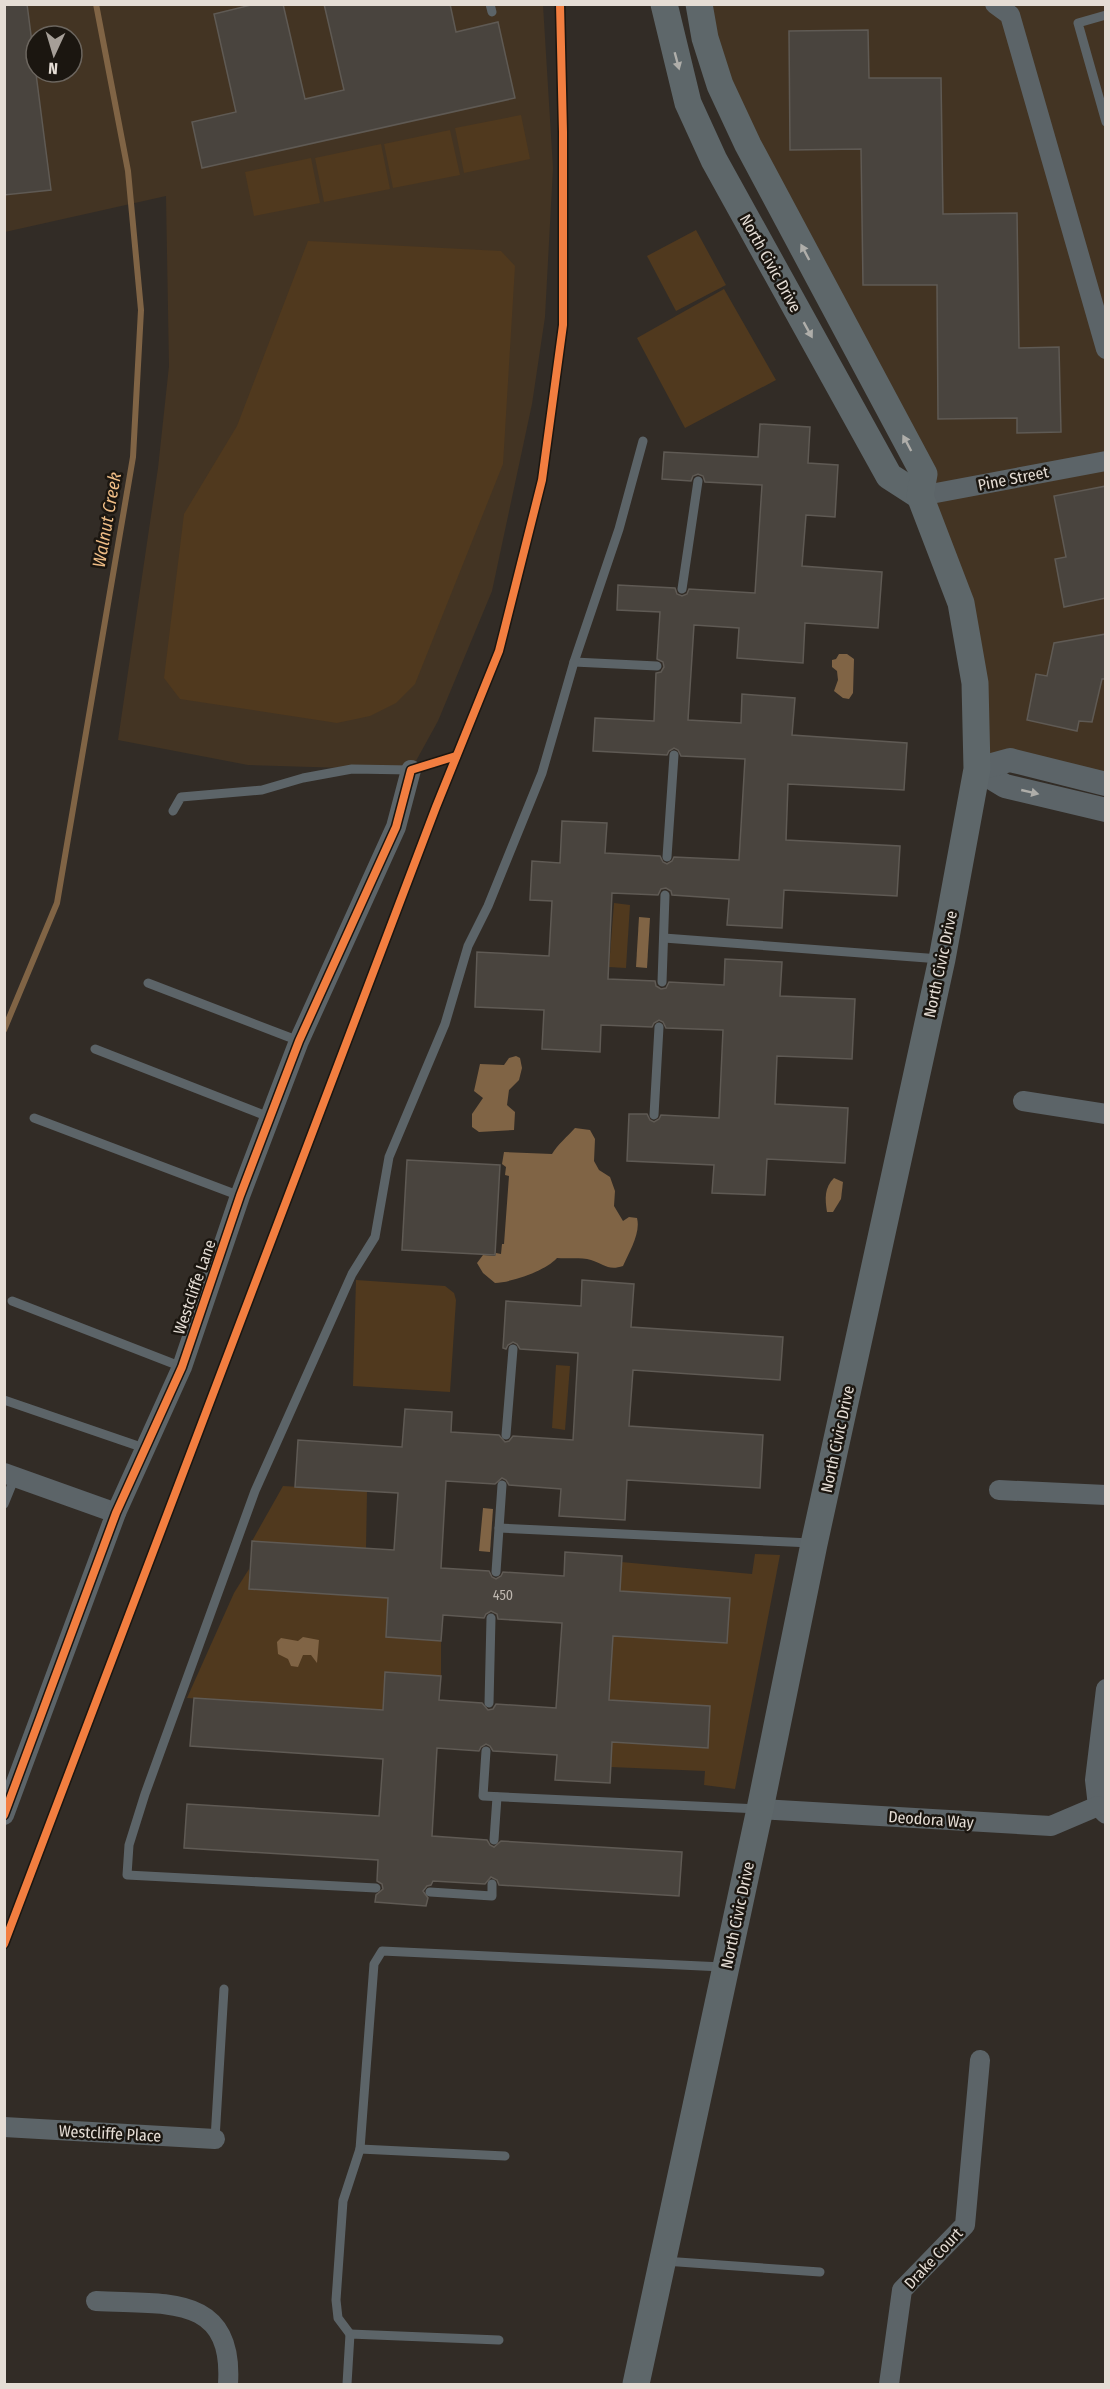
<svg xmlns="http://www.w3.org/2000/svg" width="1110" height="2389" viewBox="0 0 1110 2389" font-family="'Fira Sans Condensed',sans-serif">
<rect width="100%" height="100%" fill="#322c26"/>
<g fill="#433423" fill-rule="evenodd">
<path d="M4,5H543L553,168L545,317L532,404L492,591L438,721L411,770L248,765L118,740L158,468L169,366L166,196L5,232ZM36,36H72V72H36Z"/>
<path d="M699,5H1105V784L1010,760L977,769L975,683L920,496L748,145Z"/>
</g>
<g fill="#50391e">
<path d="M521,115L530,159L464,173L455,128Z"/>
<path d="M450,130L460,175L393,188L384,144Z"/>
<path d="M381,144L390,189L324,202L315,158Z"/>
<path d="M311,158L320,203L254,216L245,172Z"/>
<path d="M696,230L726,285L676,311L647,256Z"/>
<path d="M308,241L501,251L515,266L503,464L415,684L396,703L370,716L337,723L180,699L164,678L184,514L237,426Z"/>
<path d="M724,289L776,380L685,428L637,338Z"/>
<path d="M614,903L630,905L626,968L609,967Z"/>
<path d="M356,1280L445,1286L454,1293L456,1300L450,1392L353,1386Z"/>
<path d="M556,1365L570,1366L565,1430L552,1428Z"/>
<path d="M283,1486L367,1491L366,1549L252,1541Z"/>
<path d="M755,1554L780,1555L735,1789L704,1785L705,1771L611,1767L612,1742L707,1748L710,1706L609,1700L613,1636L726,1643L730,1598L620,1591L621,1562L752,1574Z"/>
<path d="M249,1569V1589L388,1598L386,1637L441,1641V1676L386,1672L383,1710L187,1698L234,1593Z"/>
</g>
<g fill="#806445">
<path d="M839,654H847L854,659L853,693L849,699L843,698L834,691L838,680L837,671L832,667V660L836,659Z"/>
<path d="M639,917L650,918L647,968L636,967Z"/>
<path d="M516,1056L520,1058L522,1068L519,1080L509,1090L507,1105L515,1112L514,1130L479,1132L472,1127V1114L483,1098L474,1091L480,1064L504,1065L509,1058Z"/>
<path d="M575,1128L590,1130L595,1139L594,1161L599,1170L610,1177L615,1191L614,1206L623,1221L629,1217L637,1218C641,1233 629,1252 623,1266C608,1271 604,1264 591,1260C581,1257 567,1259 557,1258C545,1271 513,1282 495,1283L483,1273L477,1263L483,1255L495,1256L496,1253L501,1254L502,1244H504L509,1176L505,1175L506,1167L502,1164L504,1152L552,1154C558,1144 567,1137 575,1128Z"/>
<path d="M834,1178L843,1182L841,1199L833,1212H827C825,1199 824,1188 834,1178Z"/>
<path d="M483,1508L493,1509L490,1552L479,1551Z"/>
<path d="M303,1637L319,1640L317,1663L311,1655H303L298,1667L291,1666L288,1659L278,1654L277,1642L281,1638L298,1641Z"/>
</g>
<g fill="none" stroke-linecap="round" stroke-linejoin="round">
<path stroke="#806445" stroke-width="6" d="M4,1030L57,903L133,457L141,310L128,171L96,4"/>
</g>
<g fill="#49443e" stroke="#5f5a54" stroke-width="1.5">
<path d="M4,4H27L51,190L4,195Z"/>
<path d="M255,4H283L305,99L344,90L324,4H450L456,32L498,22L515,98L202,168L192,122L236,112L214,14Z"/>
<path d="M868,30L869,78H941L943,214L1017,213L1019,348L1059,347L1061,432L1017,433V418L938,419L937,285H863L861,149L790,150L789,31Z"/>
<path d="M760,424L810,427L808,463L838,465L835,517L806,515L802,566L882,572L878,628L805,623L803,663L737,658L739,628L694,625L688,720L741,723L742,694L795,698L792,735L907,743L904,790L788,784L786,840L900,846L897,896L784,890L782,928L727,925L729,899L672,895L671,891L666,888L661,889L658,895L612,893L608,979L655,981L656,986L661,989L666,988L669,982L724,985L725,959L782,962L780,996L855,999L852,1059L777,1056L775,1104L848,1108L845,1163L767,1159L765,1195L712,1193L714,1165L627,1161L629,1114H647L650,1120L654,1122L659,1119L661,1115L719,1118L723,1030L666,1028L663,1022L659,1020L654,1023L652,1027L601,1025L600,1052L542,1049L544,1010L475,1007L477,952L549,956L552,901L530,900L532,861L560,863L562,821L607,823L605,853L660,856L663,862L667,864L672,861L674,857L739,860L745,759L681,756L678,750L674,748L669,751L667,755L593,751L595,718L654,721L656,673L661,672L664,667L663,662L657,659L660,612L617,610L618,585L675,588L677,594L682,596L687,594L689,589L755,593L762,485L705,482L703,476L698,474L693,476L691,481L662,479L664,452L758,457Z"/>
<path d="M1106,486V598L1064,607L1055,559L1066,557L1054,496Z"/>
<path d="M1106,634V679H1102L1092,722L1079,721L1077,731L1027,720L1036,674L1047,676L1054,643Z"/>
<path d="M407,1160L500,1165L495,1255L402,1250Z"/>
<path d="M582,1280L634,1284L631,1327L783,1337L780,1380L633,1370L629,1426L763,1435L760,1488L627,1480L625,1520L559,1516L561,1489L509,1485L506,1480L502,1478L495,1484L446,1481L441,1568L489,1571L492,1577L496,1579L501,1576L503,1572L564,1576L565,1552L622,1556L620,1591L730,1598L727,1643L613,1636L609,1700L710,1706L708,1748L612,1742L610,1783L555,1780L557,1755L493,1751L490,1746L486,1744L481,1747L479,1751L437,1748L432,1836L487,1840L490,1845L494,1847L501,1841L682,1852L679,1896L499,1885L497,1880L491,1877L485,1884L433,1881L431,1885L427,1886L423,1891L428,1898L426,1906L375,1902L376,1895L383,1889L382,1884L377,1881L378,1860L184,1848L187,1804L379,1816L383,1759L190,1746L194,1698L383,1710L385,1672L441,1676L439,1700L482,1703L488,1710L493,1709L496,1704L556,1708L562,1623L498,1619L497,1614L491,1611L486,1614L484,1618L443,1615L441,1641L386,1637L388,1598L249,1589L252,1541L394,1550L398,1493L295,1487L298,1440L402,1447L405,1409L452,1412L451,1432L499,1435L505,1442L509,1441L513,1436L573,1440L578,1353L520,1349L517,1344L513,1342L508,1345L506,1349L503,1348L506,1301L581,1306Z"/>
</g>
<g fill="none" stroke-linecap="round" stroke-linejoin="round">
<g stroke="#5c6468" stroke-width="9">
<path d="M490,4L492,12"/>
<path d="M1106,15L1078,23L1106,122"/>
<path d="M682,589L698,481"/>
<path d="M574,662L657,666"/>
<path d="M173,811L181,797L262,790L303,778L352,769L411,770"/>
<path d="M667,857L674,755"/>
<path d="M664,938L940,959"/>
<path d="M662,982L665,895"/>
<path d="M148,983L299,1041"/>
<path d="M95,1049L269,1117"/>
<path d="M654,1115L659,1027"/>
<path d="M34,1118L240,1196"/>
<path d="M12,1301L182,1367"/>
<path d="M4,1400L144,1448"/>
<path d="M506,1435L513,1349"/>
<path d="M4,1504L15,1477"/>
<path d="M499,1528L811,1543"/>
<path d="M496,1572L502,1485"/>
<path d="M489,1703L491,1618"/>
<path d="M486,1751L483,1796L759,1809"/>
<path d="M494,1840L497,1797"/>
<path d="M376,1888L127,1875L129,1845L145,1794L255,1491L352,1274L375,1237L389,1157L445,1024L468,946L488,906L542,773L574,662L619,529L643,441"/>
<path d="M430,1892L492,1896V1884"/>
<path d="M215,2139L224,1989"/>
<path d="M505,2156L360,2149L374,1964L382,1951L723,1967"/>
<path d="M664,2261L820,2272"/>
<path d="M350,2334L338,2318L336,2300L343,2201L360,2149"/>
<path d="M347,2384L350,2334L499,2340"/>
</g>
<g stroke="#5c6468" stroke-width="20">
<path d="M995,4L1010,15L1106,349"/>
<path d="M920,496L1106,461"/>
<path d="M1023,1101L1106,1114"/>
<path d="M4,1473L116,1513"/>
<path d="M999,1490L1106,1495"/>
<path d="M1106,1689L1095,1780L1098,1806L1106,1814"/>
<path d="M760,1809L1051,1826L1098,1806"/>
<path d="M4,1815L116,1513L182,1367L240,1196L299,1041L396,827L411,770"/>
<path d="M4,2127L215,2139"/>
<path d="M96,2301C163,2305 234,2292 228,2384"/>
<path d="M889,2384L902,2290L965,2225L980,2060"/>
</g>
<g stroke="#5c6468" stroke-width="24">
<path d="M977,769L1005,786L1106,810"/>
<path d="M977,769L1010,760L1106,784"/>
</g>
<g stroke="#5e676a" stroke-width="27">
<path d="M664,4L688,103L714,160L889,476L920,496"/>
<path d="M636,2384L760,1809L814,1544L942,959L977,769L975,683L961,603L920,496L924,474L748,145L720,85L705,38L699,4"/>
</g>
<g stroke="#1b1610" stroke-width="11">
<g id="cycleway">
<path d="M4,1815L116,1513L182,1367L240,1196L299,1041L396,827L411,770L456,756"/>
<path d="M4,1944L436,807L499,651L542,480L563,325V132L560,4"/>
</g>
</g>
<use href="#cycleway" stroke="#f27e40" stroke-width="8"/>
</g>
<defs><path id="oneway-solid" d="M-6-.8H1V-3.2L6.5 0L1 3.2V.8H-6Z" transform="scale(1.5)"/></defs>
<g fill="#afaeaa">
<use href="#oneway-solid" transform="translate(677 61) rotate(75)"/>
<use href="#oneway-solid" transform="translate(805 252) rotate(-118)"/>
<use href="#oneway-solid" transform="translate(808 330) rotate(61)"/>
<use href="#oneway-solid" transform="translate(907 443) rotate(-118)"/>
</g>
<use fill="#aeada9" href="#oneway-solid" transform="translate(1030 792) rotate(13)"/>
<g text-anchor="middle" stroke-width="5" stroke-linejoin="round" paint-order="stroke">
<g font-size="14" fill="#beb7af">
<text x="503" y="1600">450</text>
</g>
<g font-size="16" fill="#e5ddd5" stroke="#1b1610">
<text transform="translate(771 263) rotate(61)" y="6">North Civic Drive</text>
<text transform="translate(1013 478) rotate(-11)" y="6">Pine Street</text>
<text transform="translate(940 964) rotate(-78)" y="6">North Civic Drive</text>
<text transform="translate(194 1287) rotate(-71)" y="6">Westcliffe Lane</text>
<text transform="translate(837 1439) rotate(-78)" y="6">North Civic Drive</text>
<text transform="translate(931 1819) rotate(4)" y="6">Deodora Way</text>
<text transform="translate(737 1915) rotate(-78)" y="6">North Civic Drive</text>
<text transform="translate(110 2133) rotate(3)" y="6">Westcliffe Place</text>
<text transform="translate(933 2258) rotate(-47)" y="6">Drake Court</text>
</g>
<g font-size="18" font-style="italic" fill="#efbd86" stroke="#1b1610">
<text transform="translate(107 520) rotate(-80)" y="6">Walnut Creek</text>
</g>
</g>
<rect width="1110" height="2389" fill="none" stroke="#e5ddd5" stroke-width="12"/>
<g transform="translate(54 54) rotate(184)"><circle r="28" fill="#1b1610" stroke="#6c665f" stroke-width="1.5"/>
<path d="M0-4.5L10 22L0 15L-10 22Z" fill="#a69f98"/>
<text y="-9" font-size="16" font-weight="bold" text-anchor="middle" fill="#e5ddd5">N</text>
</g>
</svg>
